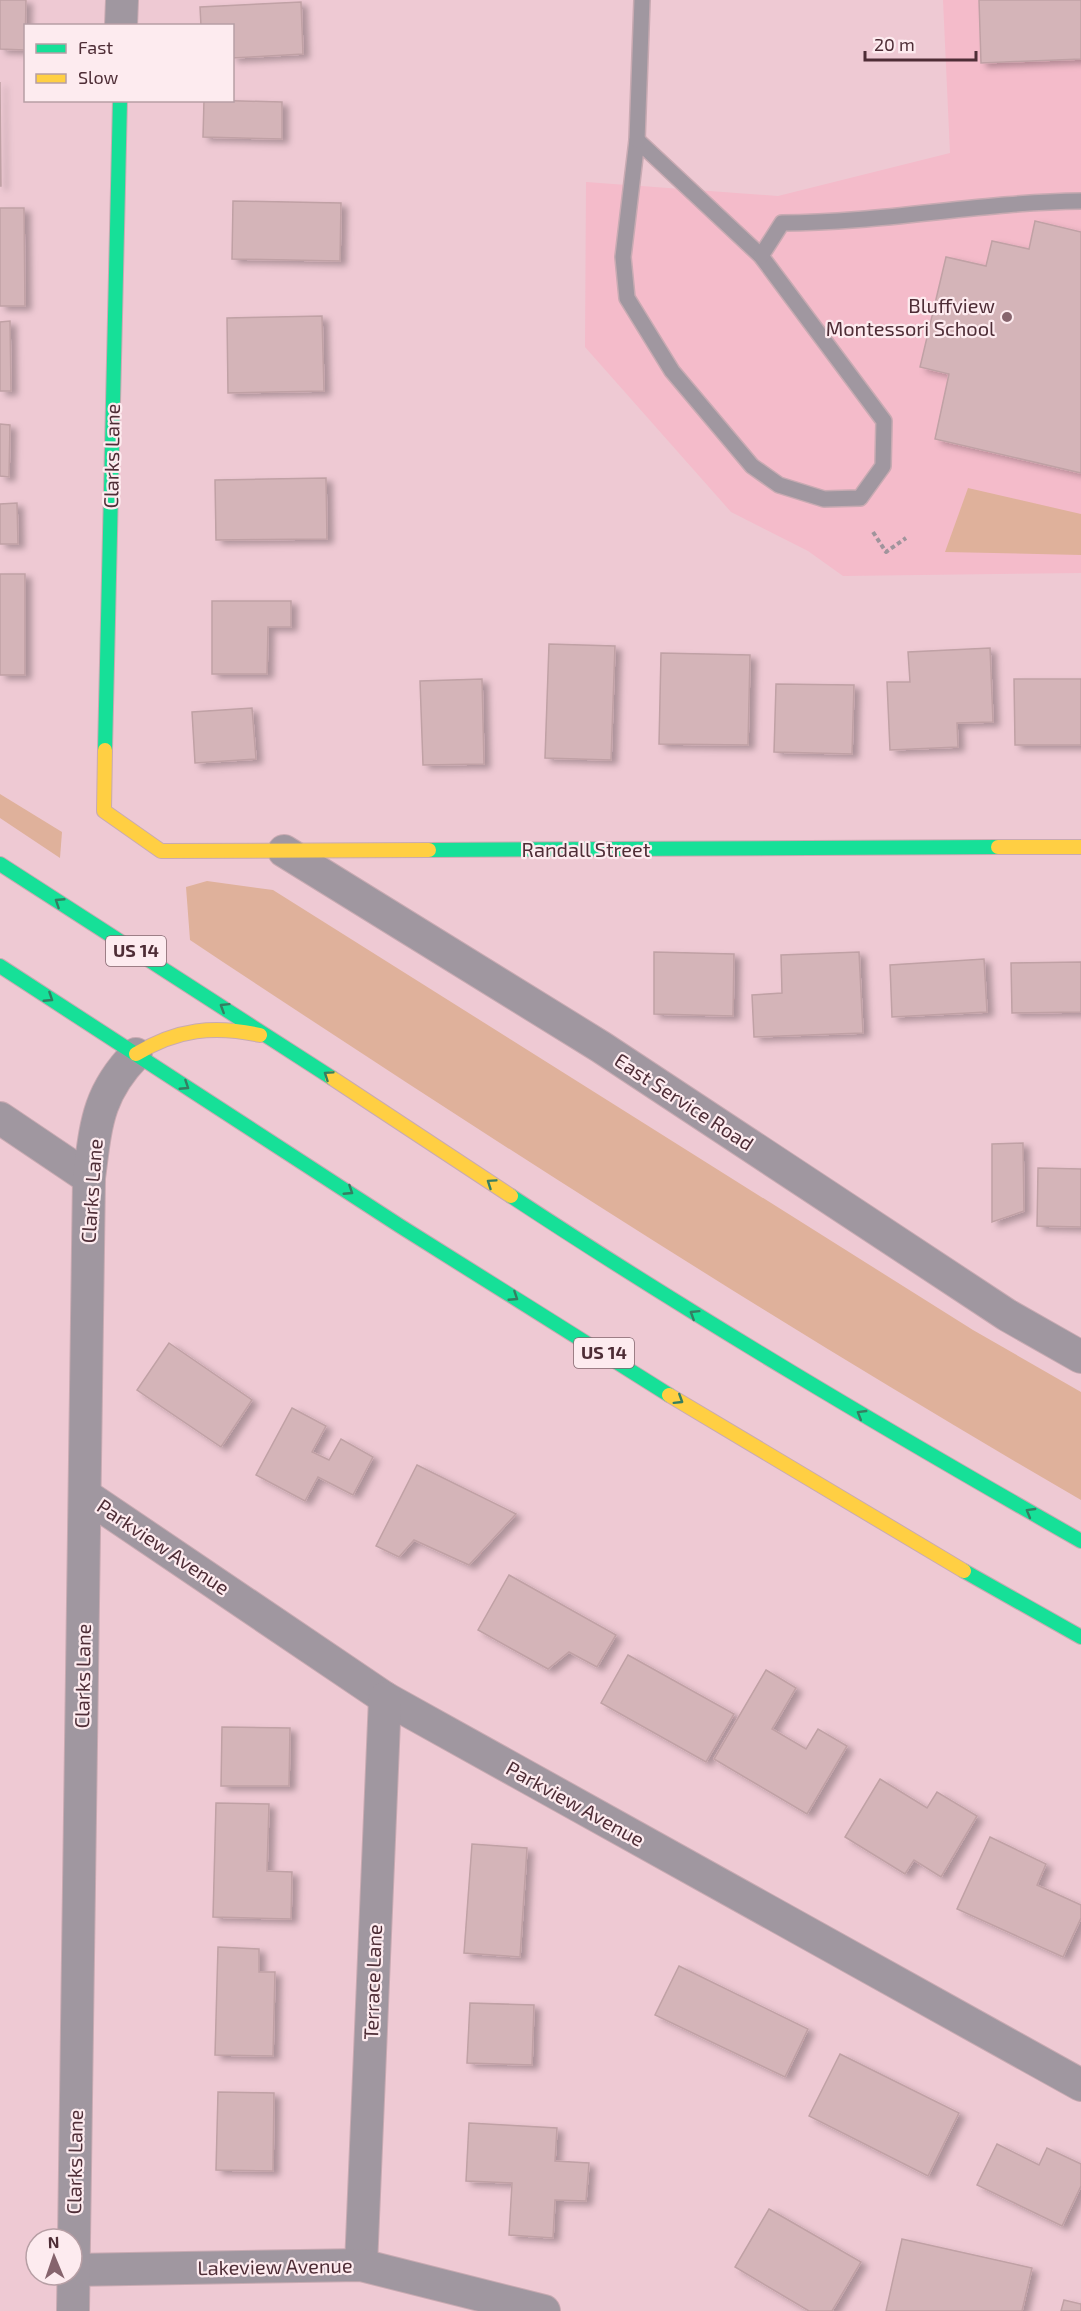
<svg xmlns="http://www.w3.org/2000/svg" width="1081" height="2311" viewBox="0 0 1081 2311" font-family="'Exo 2',sans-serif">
<defs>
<filter id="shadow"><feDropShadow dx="6" dy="4" stdDeviation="3" flood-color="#0004"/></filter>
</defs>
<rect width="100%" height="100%" fill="#eec9d3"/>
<path fill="#f4bbca" d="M943,0H1081V573L843,576L808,551L731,512L585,347L586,182L778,196L950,153Z"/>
<g fill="#dfb19b">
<path d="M968,488L1081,514V555L945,552Z"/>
<path d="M0,794L62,832L60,858L0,818Z"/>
<path d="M207,881L273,890L973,1330L1081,1392V1500C778,1324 482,1134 190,940L186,887Z"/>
</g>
<g fill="#d4b4b8" stroke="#c0a1a5" stroke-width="1.5" filter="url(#shadow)">
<path d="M0,0H26L25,50L0,49Z"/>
<path d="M979,0H1081V59L981,63Z"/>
<path d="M301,2L303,54L232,58V26H201L200,7Z"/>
<path d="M0,82L1,186H0Z"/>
<path d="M204,100L282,102V139L203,137Z"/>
<path d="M233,201L341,203L340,261L232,259Z"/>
<path d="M0,208H24L25,306H0Z"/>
<path d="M1035,221L1081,232V473L935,439L949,374L920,367L946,257L986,266L992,241L1029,249Z"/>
<path d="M322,316L324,391L228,393L227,318Z"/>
<path d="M10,321L11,391H0V322Z"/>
<path d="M0,424L10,425L9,477L0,476Z"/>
<path d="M326,478L327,539L216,540L215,480Z"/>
<path d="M17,503L18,544H0V504Z"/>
<rect x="0" y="574" width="25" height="101"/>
<path d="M212,601H291V627H268L267,674H212Z"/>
<path d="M549,644L615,646L611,760L545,758Z"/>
<path d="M990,648L993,722L957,723L958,747L890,750L887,682H910L908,652Z"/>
<path d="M661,653L750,655L748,745L659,744Z"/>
<path d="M482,679L484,764L423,765L420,681Z"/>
<path d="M1014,679H1081V745H1015Z"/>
<path d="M776,684L854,685L852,754L774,752Z"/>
<path d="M252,708L256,759L195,763L192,712Z"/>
<path d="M654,952L734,954L733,1016L654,1014Z"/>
<path d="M859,952L863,1033L754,1037L752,995L782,993L781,955Z"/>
<path d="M984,959L987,1012L892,1017L890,965Z"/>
<path d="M1081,962V1012L1012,1013L1011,963Z"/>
<path d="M1023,1143L1024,1211L992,1222V1144Z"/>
<path d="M1038,1168L1081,1169V1227L1037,1226Z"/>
<path d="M169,1343L252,1400L221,1447L137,1390Z"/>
<path d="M292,1408L326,1426L312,1452L329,1460L341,1439L373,1457L353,1495L318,1477L305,1501L256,1475Z"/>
<path d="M417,1465L516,1514L469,1565L414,1540L399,1557L376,1546Z"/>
<path d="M509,1575L616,1635L597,1667L569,1652L548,1669L478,1630Z"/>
<path d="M628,1655L734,1714L706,1762L601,1703Z"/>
<path d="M766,1670L796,1688L772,1729L806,1749L818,1729L847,1746L807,1814L714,1759Z"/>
<path d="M222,1727L290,1728L289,1786H221Z"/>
<path d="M880,1779L927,1808L937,1792L977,1816L941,1877L914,1860L905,1874L845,1837Z"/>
<path d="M216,1803L269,1804L267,1871L292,1872L291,1919L213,1917Z"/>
<path d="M990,1837L1046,1864L1037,1885L1081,1905V1918L1063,1957L957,1909Z"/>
<path d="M472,1844L527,1848L520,1957L464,1953Z"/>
<path d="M218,1947L259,1949V1972H275L273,2056L215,2055Z"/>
<path d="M679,1966L808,2029L785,2077L655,2015Z"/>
<path d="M470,2003L534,2005L532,2065L467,2063Z"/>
<path d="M840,2054L959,2113L928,2176L809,2116Z"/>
<path d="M218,2092L274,2093L273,2171L216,2170Z"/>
<path d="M469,2123L557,2128L555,2161L589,2163L586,2201L555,2200L553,2238L509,2235L512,2183L466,2181Z"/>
<path d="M997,2144L1039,2165L1047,2148L1081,2164V2186L1062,2226L977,2185Z"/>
<path d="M769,2209L861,2262L832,2311H809L735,2267Z"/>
<path d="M902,2239L1032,2268L1022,2311H886Z"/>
<path d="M1064,2300L1081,2304V2311H1061Z"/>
</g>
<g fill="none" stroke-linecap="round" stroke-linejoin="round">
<g stroke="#c8aab2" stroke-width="18">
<g id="lane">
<path d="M637,140L761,256L884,421L883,466L860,498L824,499L779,485L752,466L672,371L627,298L623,257Z"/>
<path d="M637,140L642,0"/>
<path d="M761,256L782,223C882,223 981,202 1081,201"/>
</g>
</g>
<g stroke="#c8aab2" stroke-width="34">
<g id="street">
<path d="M121,26L122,0"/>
<path d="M284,851L601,1047L1007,1315L1081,1357"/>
<path d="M0,1118L89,1178"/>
<path d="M85,1495L385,1698L1081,2085"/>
<path d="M361,2265L385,1698"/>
<path d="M73,2270L361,2265L544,2311"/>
<path d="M73,2311L89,1178C96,1125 97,1094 136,1054"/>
</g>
</g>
<g stroke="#c8aab2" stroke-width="16">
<g id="fast">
<path d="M105,750L120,100"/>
<path d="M429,850L998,847"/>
<path d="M0,864L332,1078"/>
<path d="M0,966L400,1226L669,1395"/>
<path d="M511,1196C696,1318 888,1431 1081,1541"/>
<path d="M964,1571L1081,1637"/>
</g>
</g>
<g stroke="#c8aab2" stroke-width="16">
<g id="slow">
<path d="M105,750L104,811L161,851L429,850"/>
<path d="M998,847H1081"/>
<path d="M136,1054C177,1029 214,1025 260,1035"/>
<path d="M332,1078L511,1196"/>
<path d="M669,1395L964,1571"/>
</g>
</g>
<path stroke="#a0949c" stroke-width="4" stroke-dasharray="4.5 3" stroke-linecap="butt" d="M873,532L886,552L906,538"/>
<use href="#lane" stroke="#a097a0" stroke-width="15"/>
<use href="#street" stroke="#a097a0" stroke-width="32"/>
<use href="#fast" stroke="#16e098" stroke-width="14"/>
<use href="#slow" stroke="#ffcf43" stroke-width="14"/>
</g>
<defs><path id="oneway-chevron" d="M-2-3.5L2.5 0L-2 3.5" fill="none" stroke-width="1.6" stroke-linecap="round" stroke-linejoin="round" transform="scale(1.5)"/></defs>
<g stroke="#357e62">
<use href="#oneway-chevron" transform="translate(59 902) rotate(-147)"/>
<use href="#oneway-chevron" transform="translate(49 998) rotate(33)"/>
<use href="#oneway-chevron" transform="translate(224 1007) rotate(-148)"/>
<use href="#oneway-chevron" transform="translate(328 1075) rotate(-146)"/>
<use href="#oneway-chevron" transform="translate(185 1086) rotate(33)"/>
<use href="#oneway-chevron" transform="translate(491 1183) rotate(-146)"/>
<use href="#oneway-chevron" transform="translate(349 1191) rotate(33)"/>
<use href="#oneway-chevron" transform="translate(514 1297) rotate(33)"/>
<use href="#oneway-chevron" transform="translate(694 1314) rotate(-148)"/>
<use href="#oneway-chevron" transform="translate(679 1400) rotate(32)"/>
<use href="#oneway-chevron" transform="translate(861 1414) rotate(-149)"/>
<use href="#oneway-chevron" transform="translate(1030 1512) rotate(-150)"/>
</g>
<circle fill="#86646d" stroke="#fdebef" stroke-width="2" cx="1007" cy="317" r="6"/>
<g text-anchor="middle" stroke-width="4.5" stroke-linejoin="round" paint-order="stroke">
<g fill="#fdebef" stroke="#82666e" stroke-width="1.5">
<rect x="106" y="936" width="60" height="30" rx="4.5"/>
<rect x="574" y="1338" width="60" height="30" rx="4.5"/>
</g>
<g font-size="18" font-weight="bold" fill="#4e2d36">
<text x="136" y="957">US 14</text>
<text x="604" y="1359">US 14</text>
</g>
<g font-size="20" fill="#4e2d36" stroke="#fdebef" text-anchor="end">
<text x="995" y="313">Bluffview<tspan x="995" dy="23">Montessori School</tspan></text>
</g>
<g font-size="20" fill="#4e2d36" stroke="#fdebef">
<text transform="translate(112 456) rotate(-89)" y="7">Clarks Lane</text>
<text x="586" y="857">Randall Street</text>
<text transform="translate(684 1102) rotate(33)" y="7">East Service Road</text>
<text transform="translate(92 1191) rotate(-86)" y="7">Clarks Lane</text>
<text transform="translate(163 1547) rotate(34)" y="7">Parkview Avenue</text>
<text transform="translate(83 1676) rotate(-89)" y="7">Clarks Lane</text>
<text transform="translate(575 1804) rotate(29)" y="7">Parkview Avenue</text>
<text transform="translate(373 1982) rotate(-88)" y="7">Terrace Lane</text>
<text transform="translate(75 2162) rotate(-89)" y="7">Clarks Lane</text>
<text transform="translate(275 2267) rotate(-1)" y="7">Lakeview Avenue</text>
</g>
</g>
<rect x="24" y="24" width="210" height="78" fill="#fdebef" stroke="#b79fa5" stroke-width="1.5"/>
<rect x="36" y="44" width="30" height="9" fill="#16e098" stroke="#b79fa5" stroke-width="1.5"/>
<text x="78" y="54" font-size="18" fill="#4e2d36">Fast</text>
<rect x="36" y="74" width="30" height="9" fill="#ffcf43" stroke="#b79fa5" stroke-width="1.5"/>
<text x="78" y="84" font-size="18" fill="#4e2d36">Slow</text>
<g transform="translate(54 2257) rotate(358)"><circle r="28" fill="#fdebef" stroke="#b79fa5" stroke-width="1.5"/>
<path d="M0-4.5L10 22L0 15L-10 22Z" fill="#86646d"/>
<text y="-9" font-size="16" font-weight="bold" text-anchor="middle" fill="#4e2d36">N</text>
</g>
<path d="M865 51v9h111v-9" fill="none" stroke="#4e2d36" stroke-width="3"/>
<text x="874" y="51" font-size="18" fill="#4e2d36" stroke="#fdebef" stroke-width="4.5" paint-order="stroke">20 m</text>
</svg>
